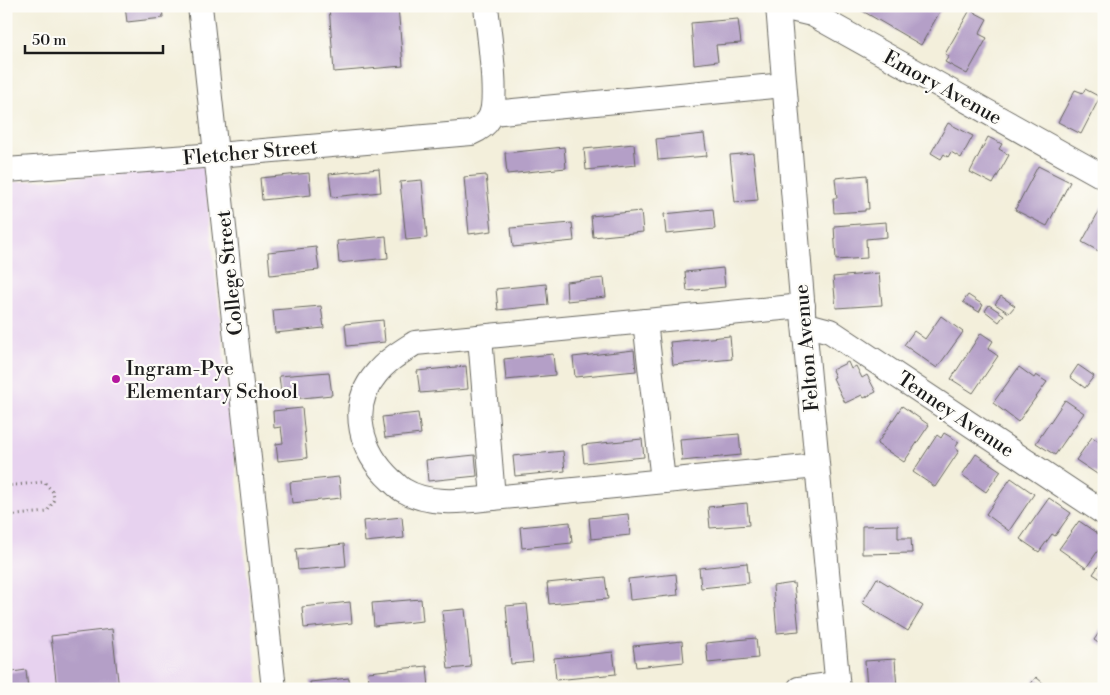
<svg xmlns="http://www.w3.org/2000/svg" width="1110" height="695" viewBox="0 0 1110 695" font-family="'Libre Bodoni',serif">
<rect width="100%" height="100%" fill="#fdfcf7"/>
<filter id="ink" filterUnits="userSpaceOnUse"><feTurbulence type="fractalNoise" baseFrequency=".02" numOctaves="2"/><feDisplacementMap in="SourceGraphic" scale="10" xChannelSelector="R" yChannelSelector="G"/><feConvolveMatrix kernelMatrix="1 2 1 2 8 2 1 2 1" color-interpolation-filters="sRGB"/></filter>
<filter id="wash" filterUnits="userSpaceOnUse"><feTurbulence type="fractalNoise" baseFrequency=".0096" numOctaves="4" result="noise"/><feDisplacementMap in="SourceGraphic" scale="20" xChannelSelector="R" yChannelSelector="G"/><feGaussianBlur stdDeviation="1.12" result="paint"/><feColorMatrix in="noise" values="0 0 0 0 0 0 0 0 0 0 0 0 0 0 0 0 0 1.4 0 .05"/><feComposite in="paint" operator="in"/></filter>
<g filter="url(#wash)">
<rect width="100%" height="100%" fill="#f3efdb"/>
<path fill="#e7d2ef" d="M204,166L259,689H6V183Z"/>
<g id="blocks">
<g fill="#b49fc7">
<path d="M125,6H162L163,18L127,22Z"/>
<path d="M329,6H398L403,66L334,72Z"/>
<path d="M854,6H943L921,45Z"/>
<path d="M970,10L987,19L979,34L987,38L967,74L945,62L949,56L945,54Z"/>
<path d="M738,19L741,43L716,45L718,61L694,64L691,23Z"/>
<path d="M1085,89L1100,97L1081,134L1058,122L1075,90L1083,93Z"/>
<path d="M948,123L973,136L961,158L951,152L948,157L944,154L941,159L931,153Z"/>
<path d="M704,134L707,156L658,160L656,139Z"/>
<path d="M988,137L1002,144L999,149L1009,155L993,184L970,172Z"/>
<path d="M634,144L636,165L586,170L584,149Z"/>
<path d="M564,147L566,168L507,174L505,153Z"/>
<path d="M753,153L758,200L735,202L730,155Z"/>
<path d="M1038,166L1070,182L1047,226L1015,210Z"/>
<path d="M379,169L381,192L332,197L329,174Z"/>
<path d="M309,173L311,195L262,200L260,178Z"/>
<path d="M486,175L492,231L469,234L464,177Z"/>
<path d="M867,175L869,209H865V211L834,213L833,198H837L835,178Z"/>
<path d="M422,180L427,238L406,240L400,182Z"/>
<path d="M1104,202V254L1082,242Z"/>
<path d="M713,209L715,229L666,234L664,214Z"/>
<path d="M641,211L643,232L593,237L591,216Z"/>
<path d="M886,222L887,237L866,239L867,258L836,260L834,226Z"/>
<path d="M572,223L574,241L513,247L511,228Z"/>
<path d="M386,236L388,258L339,263L337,241Z"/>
<path d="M316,247L319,270L270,275L268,252Z"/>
<path d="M723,268L725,287L687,291L685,272Z"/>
<path d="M879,273L882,305L836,308L833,277Z"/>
<path d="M604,278L606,297L567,301L566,282Z"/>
<path d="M546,284L548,305L498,310L496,289Z"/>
<path d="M968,295L983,305L979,312L963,302Z"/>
<path d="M1001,296L1015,306L1009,313L995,304Z"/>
<path d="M989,305L1004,315L999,322L985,311Z"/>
<path d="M321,306L324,328L275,333L273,310Z"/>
<path d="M941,316L963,332L937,368L904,345L914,331L925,339Z"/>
<path d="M383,320L385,342L347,346L345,324Z"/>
<path d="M981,333L993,341L988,349L998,356L973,393L951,379Z"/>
<path d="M730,336L732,359L673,365L670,342Z"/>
<path d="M634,350L636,371L575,377L573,357Z"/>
<path d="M553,354L555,375L506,380L504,359Z"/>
<path d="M848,362L851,369L856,366L862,378L867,375L876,392L864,398L862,395L845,403L833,378L835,377L832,370Z"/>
<path d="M1078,365L1094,376L1085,388L1070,377Z"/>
<path d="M466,366L468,389L420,393L417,371Z"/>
<path d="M1019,367L1034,378L1036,375L1047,382L1018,422L993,403Z"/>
<path d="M329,372L332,395L282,400L279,376Z"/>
<path d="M1065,400L1084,413L1055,455L1036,443Z"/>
<path d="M902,406L929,425L904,462L877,444Z"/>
<path d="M302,408L307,458L278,461L276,444L283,443L281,427L274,428L273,411Z"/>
<path d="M418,413L421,434L385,438L382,417Z"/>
<path d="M944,433L959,442L955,448L959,451L935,487L913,472L937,435L941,438Z"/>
<path d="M1104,433V470L1100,476L1076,460L1092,437L1098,441Z"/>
<path d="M739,434L741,455L682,461L680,439Z"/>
<path d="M642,439L644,457L584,463L582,445Z"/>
<path d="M563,451L565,471L515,476L513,456Z"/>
<path d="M976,454L1001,471L986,492L962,475Z"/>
<path d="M475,455L477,476L428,481L426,460Z"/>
<path d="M339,477L341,498L292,503L290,482Z"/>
<path d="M1011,478L1034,494L1009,531L986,514Z"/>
<path d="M1049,498L1071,513L1055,536L1052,534L1039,552L1020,539Z"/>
<path d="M747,503L749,525L710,528L708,507Z"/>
<path d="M628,514L630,535L591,539L589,518Z"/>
<path d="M402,517L404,538L365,542L363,521Z"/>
<path d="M1079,521L1104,538V542L1086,568L1059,549Z"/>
<path d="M570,522L572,543L522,548L520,527Z"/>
<path d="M898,525V538H911L912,553L862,554V526Z"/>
<path d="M344,544L346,566L298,570L296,549Z"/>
<path d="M1104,558V581L1093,574Z"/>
<path d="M747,563L749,583L701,588L699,568Z"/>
<path d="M676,574L678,595L630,600L628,579Z"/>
<path d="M605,577L608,599L549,604L547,583Z"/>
<path d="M877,578L923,606L908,631L862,603Z"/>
<path d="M794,583L799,631L777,633L773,586Z"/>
<path d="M421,599L423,621L374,626L372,603Z"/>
<path d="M350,602L352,623L304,628L302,607Z"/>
<path d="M527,604L533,662L511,664L506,606Z"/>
<path d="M465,609L471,667L448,669L442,611Z"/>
<path d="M1104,625V647L1094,640Z"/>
<path d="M112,629L119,689H57L51,636Z"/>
<path d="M756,638L758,658L708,663L706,643Z"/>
<path d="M682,641L684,662L636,667L633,646Z"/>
<path d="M613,652L616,674L556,680L554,658Z"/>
<path d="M895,659L897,689H867L865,661Z"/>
<path d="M427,666L429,688L370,689L368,672Z"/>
<path d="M26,670L28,689H6V673Z"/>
<path d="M1036,677L1049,688L1048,689H1027Z"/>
<path d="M349,678L350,689H311L310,682Z"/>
</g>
</g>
</g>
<g filter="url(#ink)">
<use href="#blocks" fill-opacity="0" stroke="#67665f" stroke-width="1"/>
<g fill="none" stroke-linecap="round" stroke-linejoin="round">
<g stroke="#67665f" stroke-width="26">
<g id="minor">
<path d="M200,6L274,689"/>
<path d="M778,6L804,324L838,689"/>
<path d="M778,10L791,9L812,14L1104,177"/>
<path d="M492,113L784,85"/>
<path d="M6,170L217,155L471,133C478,130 485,126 489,119C500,103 488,28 486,6"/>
<path d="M803,306L415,343C401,352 386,361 376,374C347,408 362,453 391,480C395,483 399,488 403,490C429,506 464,501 493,498L817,466"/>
<path d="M645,321L663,481"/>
<path d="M804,324L830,331L1104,513"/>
<path d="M480,337L493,498"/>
<path d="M799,689L837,684"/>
</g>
</g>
<path stroke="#67665f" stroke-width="3" stroke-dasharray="1 4" stroke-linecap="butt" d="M6,486L44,482L53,492L54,500L47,512L6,516"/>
<use href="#minor" stroke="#fff" stroke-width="24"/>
</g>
</g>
<circle fill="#b5179e" stroke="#fdfcf7" stroke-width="2" cx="116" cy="379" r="5"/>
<g text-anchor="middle" stroke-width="4.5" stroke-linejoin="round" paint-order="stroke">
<g font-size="20" fill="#1c1c1c" stroke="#fdfcf7">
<text transform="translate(943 87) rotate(29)" y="7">Emory Avenue</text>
<text transform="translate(250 152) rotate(-5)" y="7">Fletcher Street</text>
<text transform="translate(229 273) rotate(-96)" y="7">College Street</text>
<text transform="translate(806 348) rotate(-95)" y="7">Felton Avenue</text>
<text transform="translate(956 414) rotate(34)" y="7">Tenney Avenue</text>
</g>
<g font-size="20" fill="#1c1c1c" stroke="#fdfcf7" text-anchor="start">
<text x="126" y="375">Ingram-Pye<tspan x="126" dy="23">Elementary School</tspan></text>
</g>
</g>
<rect width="1110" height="695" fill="none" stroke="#fdfcf7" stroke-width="25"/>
<path d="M25 45v8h138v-8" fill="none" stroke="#1c1c1c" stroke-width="2.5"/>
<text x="32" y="45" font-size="15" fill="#1c1c1c" stroke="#fdfcf7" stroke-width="4" paint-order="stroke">50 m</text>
</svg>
